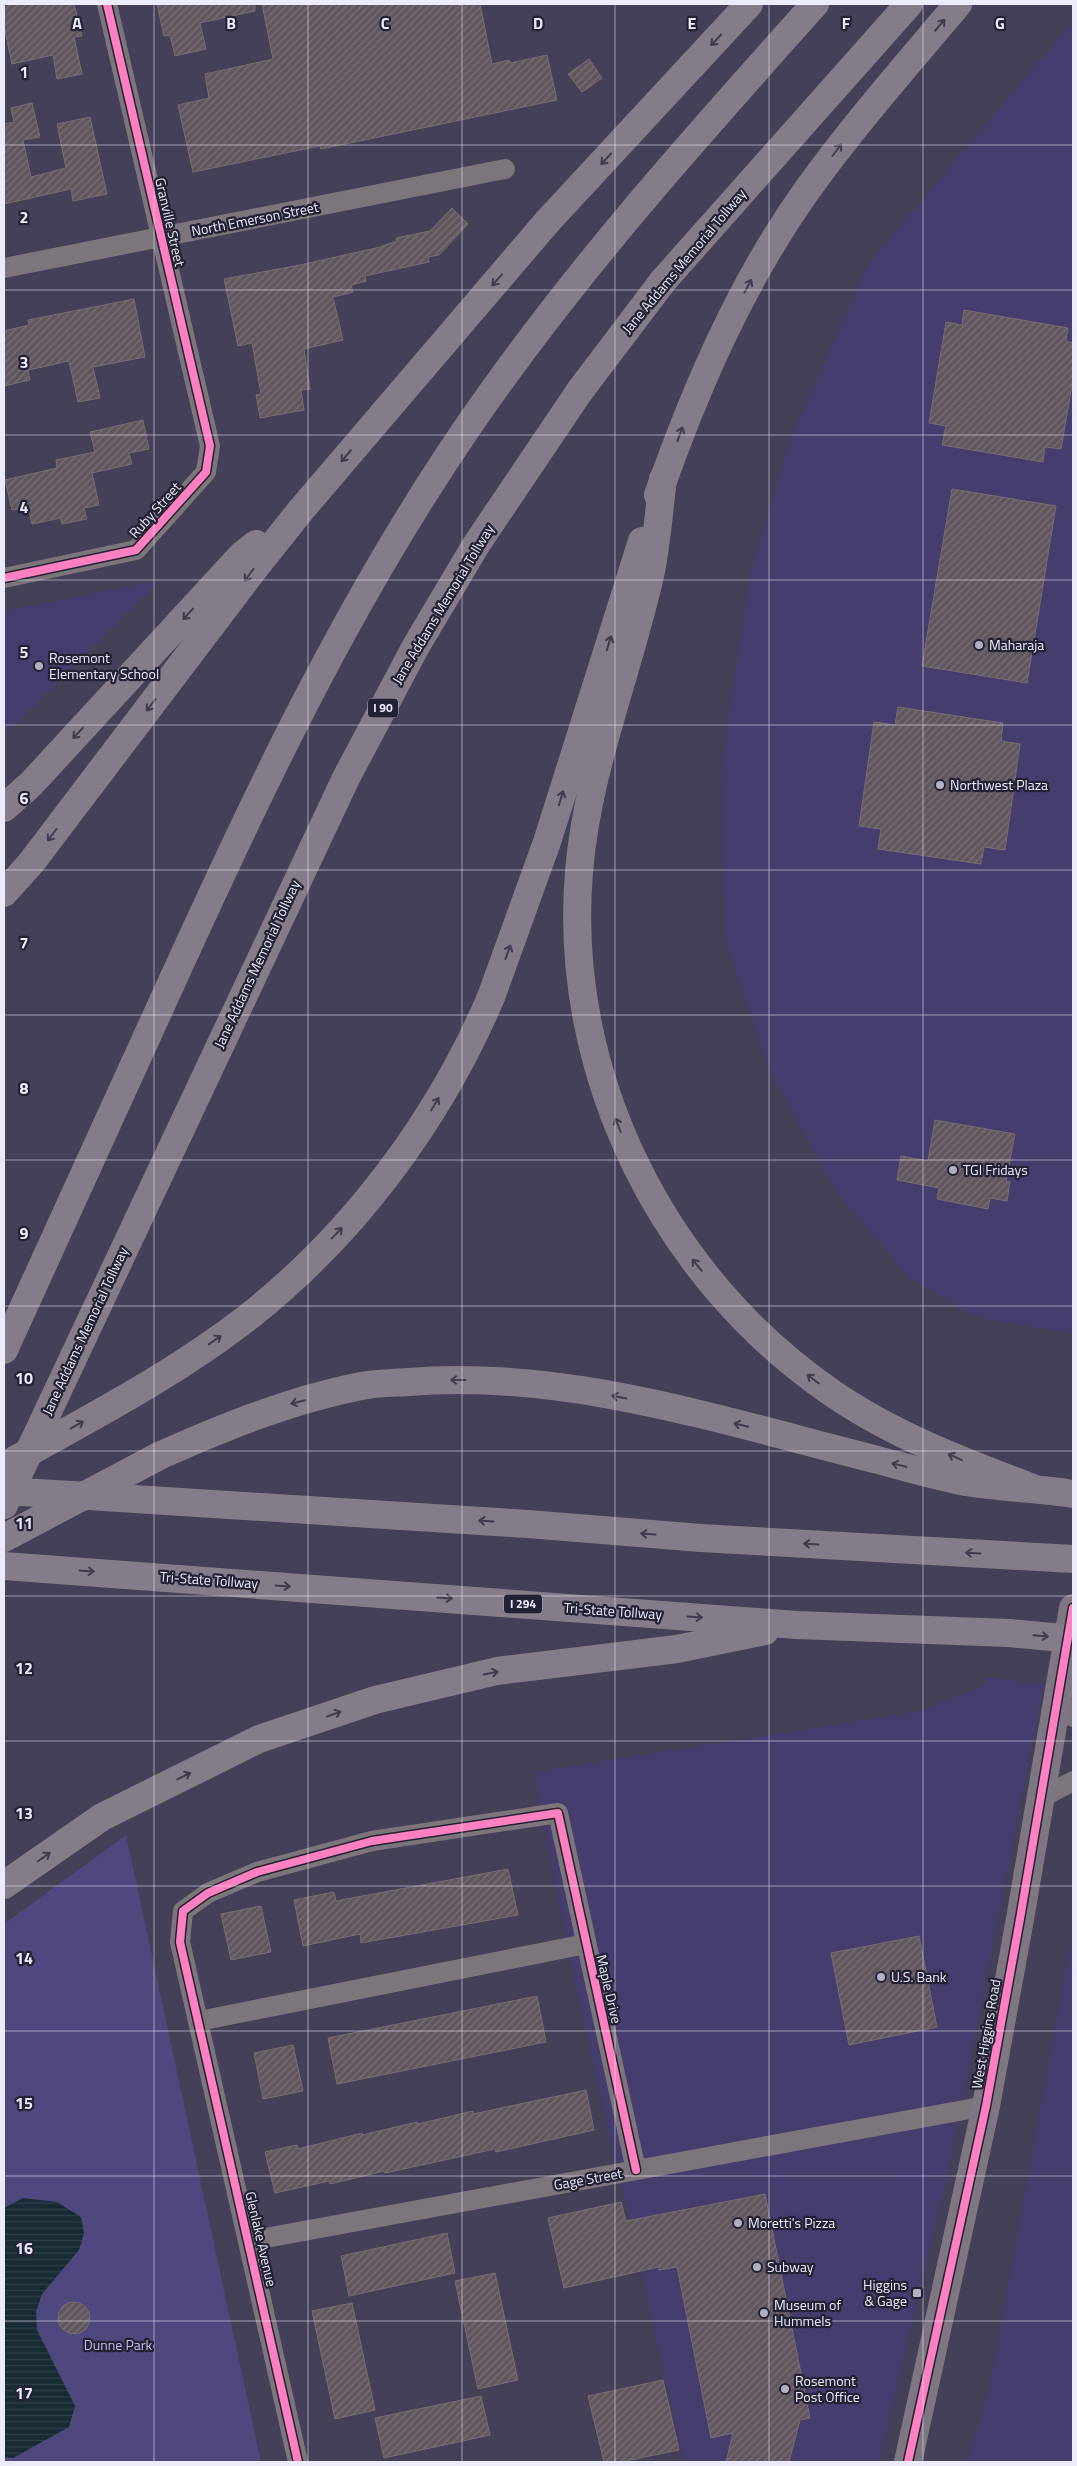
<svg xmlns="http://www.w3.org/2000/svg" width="1077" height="2466" viewBox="0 0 1077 2466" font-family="'Titillium Web',sans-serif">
<defs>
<pattern id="water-rules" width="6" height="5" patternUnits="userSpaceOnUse" patternTransform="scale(1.25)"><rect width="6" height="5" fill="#182a34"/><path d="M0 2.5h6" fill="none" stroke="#2e3f48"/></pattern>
<pattern id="building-hatch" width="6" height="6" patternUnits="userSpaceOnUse" patternTransform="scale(1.25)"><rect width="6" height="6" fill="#60565e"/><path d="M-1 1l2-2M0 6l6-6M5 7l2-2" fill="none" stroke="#776e76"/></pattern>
</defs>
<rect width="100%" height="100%" fill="#434057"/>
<g fill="#443d6d">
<path d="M1073,21V1333L990,1320L958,1309L946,1299L909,1278L835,1190L769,1069L724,935L722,759L750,574L792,435L868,264Z"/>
<path d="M159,581L19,721L4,731V611Z"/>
<path d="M985,1678L1044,1684L947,2178L879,2462H684L576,1986L534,1772L922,1711L984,1685Z"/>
<path d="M1073,1929V2462H966L989,2391Z"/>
</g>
<path fill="#4e487e" d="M126,1835L261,2462H4V1924Z"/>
<path fill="url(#water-rules)" d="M23,2198L57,2202L81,2217L84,2233L79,2250L42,2294L36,2312L37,2330L75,2406L69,2427L13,2458L4,2457V2208Z"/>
<g fill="url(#building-hatch)" stroke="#786d71">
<path d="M4,4H74L82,36L74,37L82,74L57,79L53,55L12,64L4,26Z"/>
<path d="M157,4H255V11L200,23L206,49L175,56L170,35L164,36Z"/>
<path d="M262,4H480L492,64L509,60L510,63L547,55L557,100L321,149L320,146L193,172L178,105L209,98L205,74L273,59Z"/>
<path d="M589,59L602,78L582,92L568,74Z"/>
<path d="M32,103L40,137L23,140L31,177L66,168L57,124L90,117L107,194L73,201L71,189L4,204V124L14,122L11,108Z"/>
<path d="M452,208L468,224L439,255L428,257L429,262L365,276L366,281L351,285L353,292L333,297L343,340L304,349L310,389L301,390L304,410L260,418L256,395L261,394L252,343L238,346L224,279L300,265L380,247L397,241L396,238L430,231Z"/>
<path d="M134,299L145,357L93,367L100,398L78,402L69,361L28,370L30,380L4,386V331L29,325L28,320Z"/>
<path d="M964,310L1068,328L1066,341L1073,343V379L1061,449L1045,447L1043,462L942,445L946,426L929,423L946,322L962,325Z"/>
<path d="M143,420L149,449L129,453L132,464L92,473L99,505L84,508L87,519L62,524L61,518L32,524L28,507L12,510L5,480L57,468L56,460L95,452L90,432Z"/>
<path d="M952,489L1056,506L1027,683L922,666Z"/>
<path d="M898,707L1003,723L1001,741L1020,744L1005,850L984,847L981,864L878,849L881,829L859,826L874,722L895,725Z"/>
<path d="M935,1120L1015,1134L1006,1181L1010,1182L1007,1201L990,1198L988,1209L937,1199L939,1188L897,1180L901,1156L928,1161Z"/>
<path d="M508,1869L518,1915L361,1943L360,1934L303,1946L294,1900L334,1892L336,1901Z"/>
<path d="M261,1906L271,1952L231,1960L221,1914Z"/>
<path d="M919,1936L937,2027L849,2045L831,1953Z"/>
<path d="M537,1996L546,2042L337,2084L328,2038Z"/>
<path d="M293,2045L303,2091L263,2099L254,2053Z"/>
<path d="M586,2090L594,2130L496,2152L495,2149L385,2173L384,2171L330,2184L329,2181L275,2193L265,2152L297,2145L298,2149L362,2133V2135L417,2122L418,2124L473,2111V2114Z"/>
<path d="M765,2194L810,2418L800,2420L789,2462H726L733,2433L711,2438L677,2267L659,2270V2267L564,2288L548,2218L621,2202L626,2221Z"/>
<path d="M447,2233L455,2273L349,2296L341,2256Z"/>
<path d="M495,2273L518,2380L478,2389L455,2281Z"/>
<circle cx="74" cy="2318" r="16"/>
<path d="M352,2303L375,2410L335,2419L312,2311Z"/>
<path d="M663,2380L679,2450L621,2462H604L588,2396Z"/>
<path d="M481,2396L490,2435L384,2458L375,2418Z"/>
</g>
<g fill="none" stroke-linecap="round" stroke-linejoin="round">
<g stroke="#7d757c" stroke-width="20">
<path d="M4,268L505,169"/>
<path d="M4,578L136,550L206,472L210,446L107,4"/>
<path d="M1058,1699L1073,1717"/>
<path d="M1041,1798L1073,1781"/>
<path d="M199,2021L586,1944"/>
<path d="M249,2241L986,2106"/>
<path d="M298,2462L180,1942L183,1911L208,1893L257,1872L372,1841L558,1813L636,2170"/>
</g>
<path stroke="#7e7682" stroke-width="28" d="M908,2462L986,2106L1020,1919L1073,1608"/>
<g stroke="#857c89" stroke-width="28">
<path d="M663,479C659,510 657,541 651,571C629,672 587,769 579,872C562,1075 664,1278 832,1393C893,1435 964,1462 1033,1488"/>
<path d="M658,495C695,390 740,285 805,193C852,127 906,66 958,4"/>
<path d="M4,808L31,784L242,555L256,544"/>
<path d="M4,893L31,863L254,569L301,510L547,222L749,4"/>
<path d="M491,997L547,842L642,541"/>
<path d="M4,1350C56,1237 108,1124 159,1010C250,809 342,611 467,428C571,276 693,140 815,4"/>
<path d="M161,1455C226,1426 291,1400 361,1386C376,1383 392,1383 408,1382C565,1369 719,1420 870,1458C901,1466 934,1476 966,1482C1001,1488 1038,1488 1073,1494"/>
<path d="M72,1495L528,1524L701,1538L1073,1559"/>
<path d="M4,1505L346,778L416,646L476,545L579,392L663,281L909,4"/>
<path d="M4,1566L797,1625L1009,1633"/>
<path d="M4,1885L102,1817L259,1739L375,1700L497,1671L677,1649L765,1631"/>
</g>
<g stroke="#857c89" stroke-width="28">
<path d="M4,1466C88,1419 176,1374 252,1314C355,1232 439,1119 491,997"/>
<path d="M4,1491L71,1495"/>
<path d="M4,1538L161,1455"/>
<path d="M1009,1633L1073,1639"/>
</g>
<g stroke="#232134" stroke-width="11">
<g id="cycleway">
<path d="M4,578L136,550L206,472L210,446L107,4"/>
<path d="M298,2462L180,1942L183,1911L208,1893L257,1872L372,1841L558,1813L636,2170"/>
<path d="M908,2462L986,2106L1020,1919L1073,1608"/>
</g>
</g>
<use href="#cycleway" stroke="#ff80c0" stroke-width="8"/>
</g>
<defs><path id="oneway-shaft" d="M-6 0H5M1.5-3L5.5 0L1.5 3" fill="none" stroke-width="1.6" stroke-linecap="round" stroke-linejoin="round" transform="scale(1.25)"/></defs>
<g stroke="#403c4e">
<use href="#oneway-shaft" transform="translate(940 25) rotate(-50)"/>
<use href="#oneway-shaft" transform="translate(716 40) rotate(133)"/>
<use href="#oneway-shaft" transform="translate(837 150) rotate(-53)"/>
<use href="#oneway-shaft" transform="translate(606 159) rotate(133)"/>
<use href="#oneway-shaft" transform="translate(497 280) rotate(131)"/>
<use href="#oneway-shaft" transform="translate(748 286) rotate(-62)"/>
<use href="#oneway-shaft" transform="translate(680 434) rotate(-70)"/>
<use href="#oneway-shaft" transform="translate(346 456) rotate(130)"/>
<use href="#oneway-shaft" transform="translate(249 575) rotate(127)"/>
<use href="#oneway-shaft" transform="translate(188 614) rotate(133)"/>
<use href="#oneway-shaft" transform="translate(609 643) rotate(-73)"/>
<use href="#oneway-shaft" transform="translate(151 705) rotate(127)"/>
<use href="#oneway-shaft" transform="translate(78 733) rotate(133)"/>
<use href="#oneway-shaft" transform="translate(561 798) rotate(-73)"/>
<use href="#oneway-shaft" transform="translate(52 835) rotate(127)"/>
<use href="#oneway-shaft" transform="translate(508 952) rotate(-70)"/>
<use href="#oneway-shaft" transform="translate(435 1104) rotate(-59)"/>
<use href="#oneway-shaft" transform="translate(618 1125) rotate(-111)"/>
<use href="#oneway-shaft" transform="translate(337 1233) rotate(-46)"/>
<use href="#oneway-shaft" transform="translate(697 1265) rotate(-129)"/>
<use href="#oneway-shaft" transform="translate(215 1340) rotate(-36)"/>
<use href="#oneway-shaft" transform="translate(813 1379) rotate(-143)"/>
<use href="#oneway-shaft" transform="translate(458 1380) rotate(-180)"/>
<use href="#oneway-shaft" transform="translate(619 1397) rotate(-169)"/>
<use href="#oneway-shaft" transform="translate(298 1402) rotate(166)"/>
<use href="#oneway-shaft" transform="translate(77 1425) rotate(-29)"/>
<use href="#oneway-shaft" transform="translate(741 1425) rotate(-166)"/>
<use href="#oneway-shaft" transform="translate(955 1457) rotate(-156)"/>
<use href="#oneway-shaft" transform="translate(899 1465) rotate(-166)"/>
<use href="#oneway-shaft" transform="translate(486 1521) rotate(-176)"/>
<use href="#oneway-shaft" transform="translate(648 1534) rotate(-176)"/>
<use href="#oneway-shaft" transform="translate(811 1544) rotate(-177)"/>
<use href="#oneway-shaft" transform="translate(973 1553) rotate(-177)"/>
<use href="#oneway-shaft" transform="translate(87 1571) rotate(4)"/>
<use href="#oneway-shaft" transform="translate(283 1586) rotate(4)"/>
<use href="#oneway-shaft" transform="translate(445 1598) rotate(4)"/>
<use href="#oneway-shaft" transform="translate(695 1617) rotate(4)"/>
<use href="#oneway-shaft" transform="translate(1041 1636) rotate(5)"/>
<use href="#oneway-shaft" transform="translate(491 1673) rotate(-12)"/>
<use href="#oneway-shaft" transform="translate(334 1714) rotate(-19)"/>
<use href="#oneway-shaft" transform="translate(184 1776) rotate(-26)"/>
<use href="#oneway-shaft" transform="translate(44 1857) rotate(-35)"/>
</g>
<path fill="none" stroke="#ecebfc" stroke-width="1" stroke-opacity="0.55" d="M154,4V2462M308,4V2462M462,4V2462M615,4V2462M769,4V2462M923,4V2462M4,145H1073M4,290H1073M4,435H1073M4,580H1073M4,725H1073M4,870H1073M4,1015H1073M4,1160H1073M4,1306H1073M4,1451H1073M4,1596H1073M4,1741H1073M4,1886H1073M4,2031H1073M4,2176H1073M4,2321H1073"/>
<g fill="#b1afc2" stroke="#232134" stroke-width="2">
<circle cx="979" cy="645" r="5"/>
<circle cx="39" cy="666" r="5"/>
<circle cx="940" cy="785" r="5"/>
<circle cx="953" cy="1170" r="5"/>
<circle cx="881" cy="1977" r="5"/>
<circle cx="738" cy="2223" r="5"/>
<circle cx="757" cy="2267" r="5"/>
<rect x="912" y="2288" width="10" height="10" rx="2.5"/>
<circle cx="764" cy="2313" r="5"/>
<circle cx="785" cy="2389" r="5"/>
</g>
<g text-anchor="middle" stroke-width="4.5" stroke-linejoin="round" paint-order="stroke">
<g fill="#232134" stroke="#b0aec0" stroke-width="1">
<rect x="368" y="698.5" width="30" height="19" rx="4"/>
<rect x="504" y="1594.5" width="38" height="19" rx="4"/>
</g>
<g font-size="12" font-weight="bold" fill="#ecebfc">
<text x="383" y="712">I 90</text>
<text x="523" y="1608">I 294</text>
</g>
<g font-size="14" fill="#ecebfc" stroke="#232134">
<text transform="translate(255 219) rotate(-11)" y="5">North Emerson Street</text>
<text transform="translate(170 222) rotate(77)" y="5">Granville Street</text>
<text transform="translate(684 261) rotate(-50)" y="5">Jane Addams Memorial Tollway</text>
<text transform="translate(155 510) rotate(-48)" y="5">Ruby Street</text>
<text transform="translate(443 604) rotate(-59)" y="5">Jane Addams Memorial Tollway</text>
<text transform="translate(257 964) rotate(-65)" y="5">Jane Addams Memorial Tollway</text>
<text transform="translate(85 1331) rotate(-65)" y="5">Jane Addams Memorial Tollway</text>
<text transform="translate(209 1580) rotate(4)" y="5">Tri-State Tollway</text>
<text transform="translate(613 1611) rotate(4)" y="5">Tri-State Tollway</text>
<text transform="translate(609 1989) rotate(77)" y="5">Maple Drive</text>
<text transform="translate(986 2034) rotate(-80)" y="5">West Higgins Road</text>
<text transform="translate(588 2179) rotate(-10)" y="5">Gage Street</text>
<text transform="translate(261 2239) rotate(77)" y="5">Glenlake Avenue</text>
</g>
<g font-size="14" fill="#ecebfc" stroke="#232134" text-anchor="start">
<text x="989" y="650">Maharaja</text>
<text x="49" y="663">Rosemont<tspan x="49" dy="16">Elementary School</tspan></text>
<text x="950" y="790">Northwest Plaza</text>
<text x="963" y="1175">TGI Fridays</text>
<text x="891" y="1982">U.S. Bank</text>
<text x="748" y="2228">Moretti's Pizza</text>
<text x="767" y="2272">Subway</text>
<text x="907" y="2290" text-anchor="end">Higgins<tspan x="907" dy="16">&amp; Gage</tspan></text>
<text x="774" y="2310">Museum of<tspan x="774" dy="16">Hummels</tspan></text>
<text x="795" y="2386">Rosemont<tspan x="795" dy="16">Post Office</tspan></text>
</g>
<g font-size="14" fill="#c1bef3" stroke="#232134">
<text x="118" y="2350">Dunne Park</text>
</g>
</g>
<g font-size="16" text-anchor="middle" font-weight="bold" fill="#ecebfc" stroke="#232134" stroke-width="4.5" stroke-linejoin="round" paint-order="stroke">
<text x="77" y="29">A</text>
<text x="231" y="29">B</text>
<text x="385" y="29">C</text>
<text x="538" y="29">D</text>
<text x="692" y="29">E</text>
<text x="846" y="29">F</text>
<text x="1000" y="29">G</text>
<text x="24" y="78">1</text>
<text x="24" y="223">2</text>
<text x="24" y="368">3</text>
<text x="24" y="513">4</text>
<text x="24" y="658">5</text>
<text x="24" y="804">6</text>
<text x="24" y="949">7</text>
<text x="24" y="1094">8</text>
<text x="24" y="1239">9</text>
<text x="24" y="1384">10</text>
<text x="24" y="1529">11</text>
<text x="24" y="1674">12</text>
<text x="24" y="1819">13</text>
<text x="24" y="1964">14</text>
<text x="24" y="2109">15</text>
<text x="24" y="2254">16</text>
<text x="24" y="2399">17</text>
</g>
<rect width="1077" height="2466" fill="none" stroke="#ecebfc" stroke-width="10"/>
</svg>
